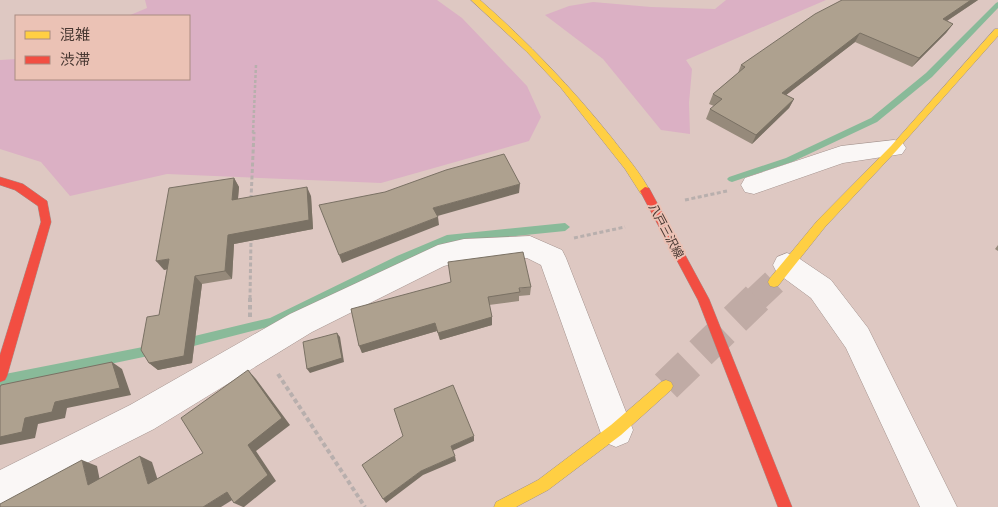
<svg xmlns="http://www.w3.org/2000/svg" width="998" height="507" viewBox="0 0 998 507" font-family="'Varela Round','Noto Sans JP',sans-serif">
<rect width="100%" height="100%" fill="#dec8c2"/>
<g fill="#dbb0c4">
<path d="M145,0H437L462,18L527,86L541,117L529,141L381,183L167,174L70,196L41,162L0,149V60L16,59V79H189V16H128L147,8Z"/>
<path d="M726,0H826L686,60L692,69L689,103L690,134L661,130L603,59L545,15L569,6L593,2L651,7L715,9Z"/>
</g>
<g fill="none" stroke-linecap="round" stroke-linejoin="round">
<g fill="#89ba99" fill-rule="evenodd">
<path d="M998,2V8L932,77L877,122L792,162L732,182L729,181L727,179L729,177L786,158L871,118L926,73L996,3Z"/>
<path d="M565,223L570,227L565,231L448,243L405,262L276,325L182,349L178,348L176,344L178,340L182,339L270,318L397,256L447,235Z"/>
<path d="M153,345L157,346L159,350L157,354L153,355L0,387V375Z"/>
</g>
<path stroke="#c0aba5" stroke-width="26" stroke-dasharray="26 13" stroke-linecap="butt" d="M756,299L774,282"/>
<path stroke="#c0aba5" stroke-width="32" stroke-dasharray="32 16" stroke-linecap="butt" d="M666,386L757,298"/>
<g stroke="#a3928d" stroke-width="1">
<g id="street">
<path d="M894,140L902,142L906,148L902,154L843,163L754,194L745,192L741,185L745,178L841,146Z"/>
<path d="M530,236L562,250L566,258L633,430L628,442L616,447L604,442L541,265L527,258L464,261L444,266L312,332L154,429L0,507V470L130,405L290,314L438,245L464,239Z"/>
<path d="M787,253L797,257L831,280L868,328L957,507H920L846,348L811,298L777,273L773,265L777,257Z"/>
</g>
</g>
<g stroke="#a3928d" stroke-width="1">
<g id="slow">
<path d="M471,0H480C528,42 572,88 612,138C625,155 640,172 650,191L649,194H641L625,169L561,88L527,52Z"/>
<path d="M995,29H998V36L897,150L825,227L778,286L774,287L770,286L768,282L770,278L817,221L891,146Z"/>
<path d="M666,380L671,382L673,386L671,390L621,435L548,490L516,507H494L496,502L538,480L611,425L661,382Z"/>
</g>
</g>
<g stroke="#a3928d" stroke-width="1">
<g id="jam">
<path d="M0,177L23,184L47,201L51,222L7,376L5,380L0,382V355L41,222L38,206L15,190L0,185Z"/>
<path d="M645,187L649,188L709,299L792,507H778L698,300L640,191Z"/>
</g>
</g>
<path stroke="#b8afad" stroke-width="2.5" stroke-dasharray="3 2" stroke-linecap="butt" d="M253,133L256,65"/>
<g stroke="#b8afad" stroke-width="3" stroke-dasharray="4 2.5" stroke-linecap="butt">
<path d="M251,199L254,132"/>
<path d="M685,200L727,191"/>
<path d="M574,238L625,227"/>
<path d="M250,299L251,238"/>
</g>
<g stroke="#b8afad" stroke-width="4" stroke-dasharray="4.5 3" stroke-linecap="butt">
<path d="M250,317V298"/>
<path d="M278,374L365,507"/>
</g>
<use href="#street" fill="#faf7f6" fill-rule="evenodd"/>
<use href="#slow" fill="#ffcf43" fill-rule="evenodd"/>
<use href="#jam" fill="#f24e42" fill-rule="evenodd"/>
</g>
<g fill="#968a7b">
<path d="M842,0H978L947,21L953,24L946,33L912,67L855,42L786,95L794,99L789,108L752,144L706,119L710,109L714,106L709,104L713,94L738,73L741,65Z"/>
<path d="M234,178L239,187L238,199L311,196L313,229L234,244L232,279L202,284L192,363L158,370L149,363L159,315L167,269L164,270Z"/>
<path d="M998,245V251L995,249Z"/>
<path d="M531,287L530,295L519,296V301L489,305L492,317V325L440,340L437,331L362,353L351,309Z"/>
</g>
<g fill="#7a7164">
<path d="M971,0H978L936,28L943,19Z"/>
<path d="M953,24L946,33L912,67L919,58Z"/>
<path d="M860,33L855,42L777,102L782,93Z"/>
<path d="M794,99L789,108L752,144L756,135Z"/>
<path d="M234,178L239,187L237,209L232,200Z"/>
<path d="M520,184L519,193L434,217L433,208Z"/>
<path d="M307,187L311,196L313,229L234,244L232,279L225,271L228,235Z"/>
<path d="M438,217L439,225L342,263L339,255Z"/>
<path d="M169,259L177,267L164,270L156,261Z"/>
<path d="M195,276L202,284L192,363L158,370L149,363Z"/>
<path d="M492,317V325L440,340L438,333Z"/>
<path d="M435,323L437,331L362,353L359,346Z"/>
<path d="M337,333L340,337L344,362L310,373L307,369Z"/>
<path d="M112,362L122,369L131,395L67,408L65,418L38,424L35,438L0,445V437L25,418L55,402Z"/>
<path d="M248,370L256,379L290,425L256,451L276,481L244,507H243L234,503L248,445Z"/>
<path d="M474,436V441L452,451L451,446Z"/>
<path d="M140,456L152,462L161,490L148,484Z"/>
<path d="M455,456L456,461L423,475L386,503L383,499L421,471Z"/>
<path d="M82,460L97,466L102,491L88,485Z"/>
<path d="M227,492L237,497L221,507H203Z"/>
</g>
<g fill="#aea18f" stroke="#7a7164">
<path d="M842,0H971L943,19L953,24L919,58L860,33L782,93L794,99L756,135L710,109L722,99L713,94L745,67L741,65L815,14Z"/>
<path d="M504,154L520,184L433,208L438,217L339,255L319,205L385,192L446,170Z"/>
<path d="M234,178L232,200L307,187L309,220L228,235L225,271L195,276L184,356L149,363L141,350L147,317L159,315L169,259L156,261L169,188Z"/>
<path d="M523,252L531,287L519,288L520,292L488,297L492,317L438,333L435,323L359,346L351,309L451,282L448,262Z"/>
<path d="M337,333L342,358L307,369L303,342Z"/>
<path d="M112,362L120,388L55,402L52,412L25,418L22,432L0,437V387L1,385Z"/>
<path d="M248,370L282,418L248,445L268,475L234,503L227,492L203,507H0V504L82,460L88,485L140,456L148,484L203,453L181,418Z"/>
<path d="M453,385L474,436L451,446L455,456L421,471L383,499L362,465L403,436L394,409Z"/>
</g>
<g text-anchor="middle" stroke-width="4" stroke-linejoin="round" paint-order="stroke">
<g font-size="12" fill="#483832" stroke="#ebc2b5">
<text transform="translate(666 231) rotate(62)" y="4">八戸三沢線</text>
</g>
</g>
<rect x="15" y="15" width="175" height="65" fill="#ebc2b5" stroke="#aa8b81"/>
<rect x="25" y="31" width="25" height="8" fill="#ffcf43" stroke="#aa8b81"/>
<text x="60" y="40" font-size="15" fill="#483832">混雑</text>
<rect x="25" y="56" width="25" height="8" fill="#f24e42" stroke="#aa8b81"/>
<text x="60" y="65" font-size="15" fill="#483832">渋滞</text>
</svg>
